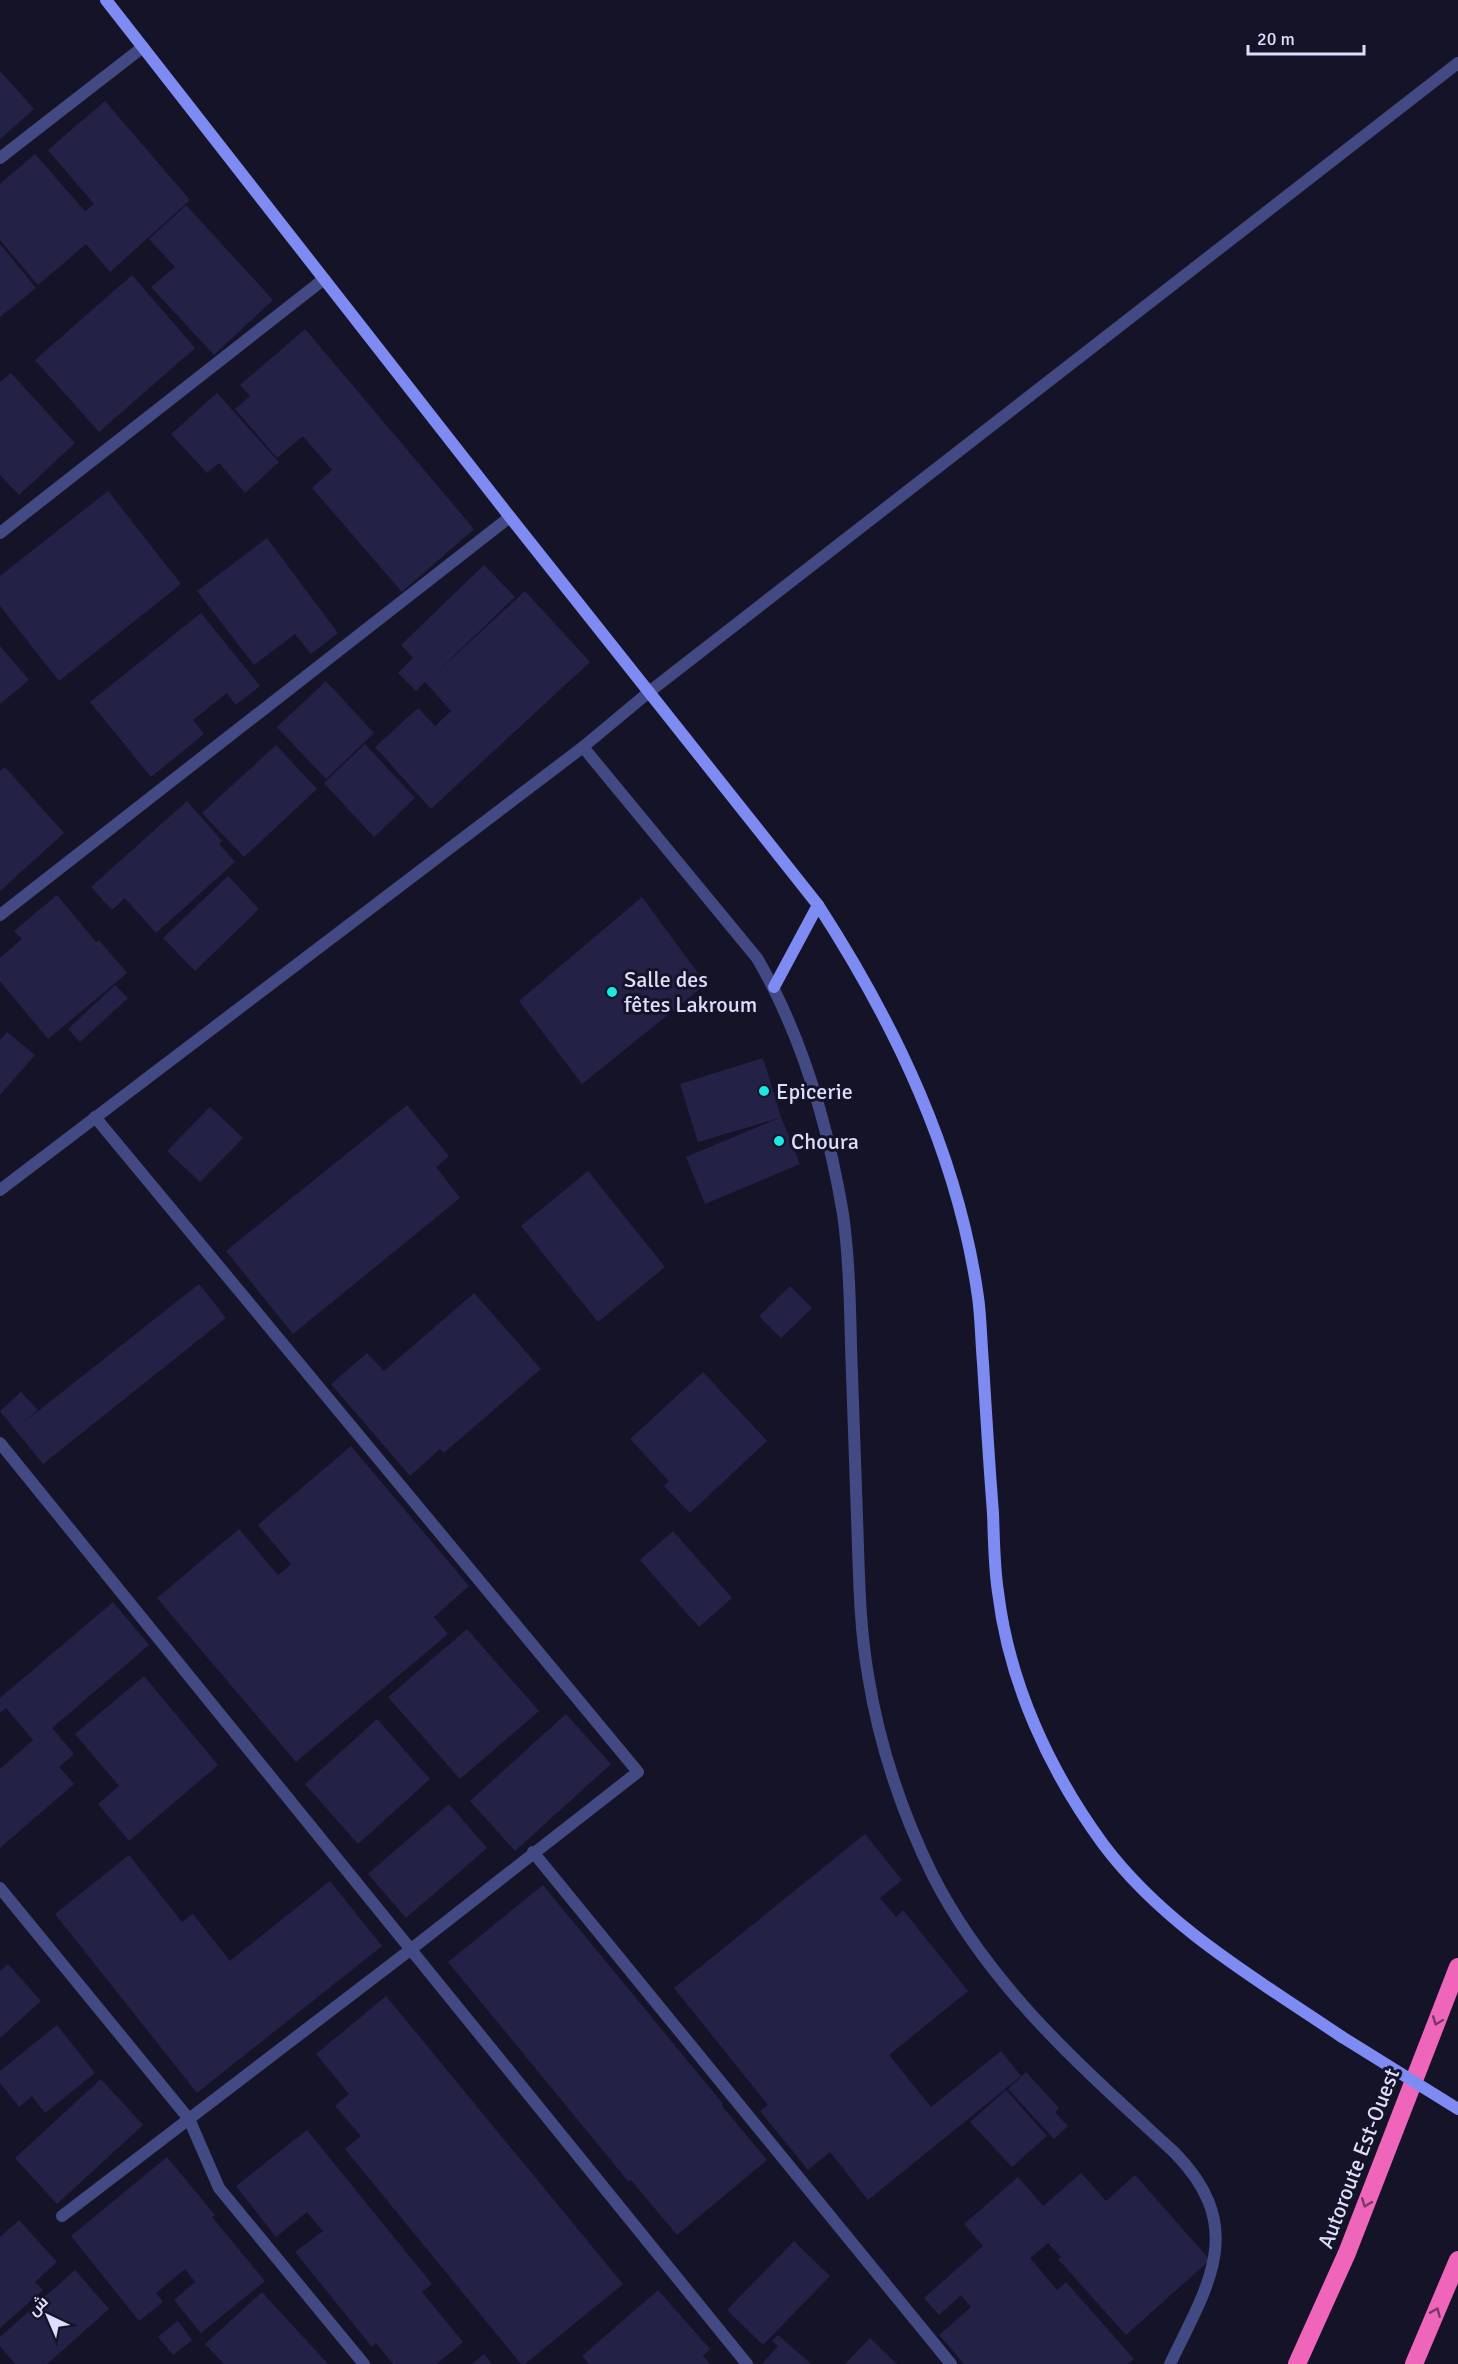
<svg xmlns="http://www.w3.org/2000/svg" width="1458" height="2364" viewBox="0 0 1458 2364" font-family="Signika,Cairo,sans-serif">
<rect width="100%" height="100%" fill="#141328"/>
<g fill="#242147">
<path d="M0,71L34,109L0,139Z"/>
<path d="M105,101L190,200L110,272L86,244L38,285L0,240V184L35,154L85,211L94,204L48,150Z"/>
<path d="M186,205L273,300L214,355L151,287L175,267L149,239Z"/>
<path d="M0,244L36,288L0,317Z"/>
<path d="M132,275L195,348L99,432L35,360Z"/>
<path d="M305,329L474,529L402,592L312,488L332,470L303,436L277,458L235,409L250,396L240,385Z"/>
<path d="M11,373L75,443L19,495L0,475V382Z"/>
<path d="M217,393L279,462L245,493L219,463L207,473L171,434Z"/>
<path d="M108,491L181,584L59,681L0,606V576Z"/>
<path d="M267,538L338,633L311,654L295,634L254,665L197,591Z"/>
<path d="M484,565L515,597L433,676L525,591L590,662L431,809L375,747L418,708L435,726L451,711L425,682L416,691L398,673L413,658L401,645Z"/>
<path d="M201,613L260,686L236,705L227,693L193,720L204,734L151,777L90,702Z"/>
<path d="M0,646L29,680L0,704Z"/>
<path d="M326,681L374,733L326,779L277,727Z"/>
<path d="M365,744L415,798L374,837L324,783Z"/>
<path d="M276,745L317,789L244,857L202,813Z"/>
<path d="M5,767L64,833L0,891V771Z"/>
<path d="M187,801L222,841L219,844L235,862L156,933L125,898L112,910L91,887Z"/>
<path d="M228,876L259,909L195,971L163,938Z"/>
<path d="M57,895L96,942L99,940L127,973L48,1039L0,981V958L22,939L14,931Z"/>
<path d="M642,897L706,984L582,1084L519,1001Z"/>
<path d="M115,985L128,998L80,1042L68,1029Z"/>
<path d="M7,1032L35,1055L0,1095V1040Z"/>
<path d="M763,1058L781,1117L800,1164L705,1204L686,1157L779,1118L698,1142L680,1084Z"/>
<path d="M407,1105L449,1156L436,1167L460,1198L293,1334L226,1251Z"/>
<path d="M210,1107L243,1138L200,1182L167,1151Z"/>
<path d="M588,1171L665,1267L598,1322L521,1226Z"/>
<path d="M199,1284L226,1318L43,1464L0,1411L21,1392L38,1410L23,1423Z"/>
<path d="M790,1286L812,1308L781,1338L759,1316Z"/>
<path d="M474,1293L541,1369L444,1453L440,1449L410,1476L331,1384L367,1353L384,1371Z"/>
<path d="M703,1372L767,1441L690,1513L664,1486L669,1481L630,1439Z"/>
<path d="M351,1446L469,1586L434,1617L448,1634L296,1762L157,1598L239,1529L278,1575L291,1564L258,1525Z"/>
<path d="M673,1531L732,1598L699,1627L640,1560Z"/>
<path d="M113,1602L149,1645L52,1728L74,1754L59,1767L74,1784L0,1848V1769L33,1740L6,1708L0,1713V1698Z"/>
<path d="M467,1629L539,1711L460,1779L388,1697Z"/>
<path d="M144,1676L218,1765L129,1841L98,1804L119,1786L75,1734Z"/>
<path d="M566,1714L611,1764L515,1851L470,1801Z"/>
<path d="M377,1719L430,1779L358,1844L305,1784Z"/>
<path d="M449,1804L487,1848L406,1918L368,1874Z"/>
<path d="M865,1834L902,1880L880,1898L896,1917L903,1910L968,1991L889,2055L931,2107L1001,2051L1021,2076L868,2200L830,2152L808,2170L760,2111L768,2105L674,1988Z"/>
<path d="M129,1855L182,1922L193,1914L230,1961L330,1881L382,1946L197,2093L55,1914Z"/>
<path d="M543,1885L723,2104L722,2106L767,2160L677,2235L631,2180L628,2181L448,1962Z"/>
<path d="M8,1964L41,2001L0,2038V1971Z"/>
<path d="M386,1996L623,2284L525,2364H521L345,2149L361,2136L335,2106L349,2094L316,2054Z"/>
<path d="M57,2025L95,2073L45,2113L32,2096L19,2107L0,2083V2071Z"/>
<path d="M1026,2072L1059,2108L1055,2112L1068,2126L1054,2139L1008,2089Z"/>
<path d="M101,2079L143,2125L57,2204L15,2158Z"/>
<path d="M1006,2090L1047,2136L1012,2167L970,2122Z"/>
<path d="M307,2130L432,2284L422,2292L463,2342L437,2364H393L376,2343L372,2347L295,2252L323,2231L307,2212L276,2237L236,2186Z"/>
<path d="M167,2157L215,2215L212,2217L265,2281L201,2333L174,2300L195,2282L185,2269L156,2293L163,2302L139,2321L71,2236Z"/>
<path d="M1081,2173L1106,2201L1135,2175L1210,2260L1126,2335L1058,2259L1061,2257L1048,2243L1030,2258L1057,2290L1066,2282L1134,2359L1128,2364H964L939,2335L971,2307L961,2295L939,2315L924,2298L983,2246L964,2224L1018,2177L1043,2206Z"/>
<path d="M19,2220L57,2262L35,2282L43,2290L0,2328V2237Z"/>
<path d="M794,2241L830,2276L763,2345L727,2310Z"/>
<path d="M75,2270L109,2309L47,2364H15L0,2346V2337Z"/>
<path d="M658,2290L710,2349L703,2356L710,2364H589L582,2356Z"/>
<path d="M262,2292L328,2364H224L205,2344Z"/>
<path d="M178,2321L192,2340L173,2355L158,2337Z"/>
<path d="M778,2335L811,2364H762L778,2346L772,2341Z"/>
<path d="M870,2338L897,2364H845Z"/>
<path d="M484,2354L492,2364H472Z"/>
</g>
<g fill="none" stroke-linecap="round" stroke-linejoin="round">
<g stroke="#434982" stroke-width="12">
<path d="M0,158L143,47"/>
<path d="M0,533L324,279"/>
<path d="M583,747L757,958C803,1037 828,1125 843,1214C849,1257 850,1302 851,1346C853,1403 855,1460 857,1517C859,1570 859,1623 868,1675C879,1744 902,1813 933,1876C991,1989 1083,2068 1175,2153C1248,2228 1208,2285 1170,2364"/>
<path d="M0,915L510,517"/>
<path d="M0,1190L583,747L649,692L1458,63"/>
<path d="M0,1443L747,2364"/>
<path d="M533,1852L951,2364"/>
<path d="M0,1888L189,2119L219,2188L364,2364"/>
<path d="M62,2216L410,1950L638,1772L95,1117"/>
</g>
<g stroke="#7e8bf2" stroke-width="12">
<path d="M106,0L510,517L818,905C895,1024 958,1155 978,1297C981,1318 981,1341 983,1363C986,1413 989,1463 993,1513C994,1539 994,1566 998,1592C1009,1683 1049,1770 1103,1844C1165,1927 1258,1980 1342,2037"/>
<path d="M774,987L818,905"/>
</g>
<g stroke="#ef65b9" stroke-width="18">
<path d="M1297,2364L1347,2253L1458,1967"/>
<path d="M1414,2364L1458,2260"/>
</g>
<path stroke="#7e8bf2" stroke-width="12" d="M1342,2037L1458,2109"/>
</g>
<defs><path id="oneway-chevron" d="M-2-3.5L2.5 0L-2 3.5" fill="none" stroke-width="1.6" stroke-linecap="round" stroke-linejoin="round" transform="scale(1.5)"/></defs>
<g stroke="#773869">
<use href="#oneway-chevron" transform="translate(1437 2021) rotate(111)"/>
<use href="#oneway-chevron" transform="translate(1366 2203) rotate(111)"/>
<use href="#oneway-chevron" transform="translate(1436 2312) rotate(-67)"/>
</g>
<g fill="#1de8e1" stroke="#141328" stroke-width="2">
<circle cx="612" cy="992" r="6"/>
<circle cx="764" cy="1091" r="6"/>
<circle cx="779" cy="1141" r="6"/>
</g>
<g text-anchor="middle" stroke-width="6" stroke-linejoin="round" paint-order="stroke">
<g font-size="22" fill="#dddefc" stroke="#141328" text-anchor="start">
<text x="624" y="987">Salle des<tspan x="624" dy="25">fêtes Lakroum</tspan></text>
<text x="776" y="1099">Epicerie</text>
<text x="791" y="1149">Choura</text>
</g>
<g font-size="22" fill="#dddefc" stroke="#141328">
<text transform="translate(1358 2158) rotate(-69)" y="8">Autoroute Est-Ouest</text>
</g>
</g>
<g transform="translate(48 2316) rotate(316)" stroke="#141328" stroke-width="4.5" paint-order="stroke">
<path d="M0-4.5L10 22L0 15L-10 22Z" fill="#dddefc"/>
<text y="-9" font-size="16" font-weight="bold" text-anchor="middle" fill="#dddefc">ش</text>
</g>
<path d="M1248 45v9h116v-9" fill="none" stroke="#dddefc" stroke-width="3"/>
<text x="1257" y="45" font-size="18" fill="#dddefc" stroke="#141328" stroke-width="4.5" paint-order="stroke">20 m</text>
</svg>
